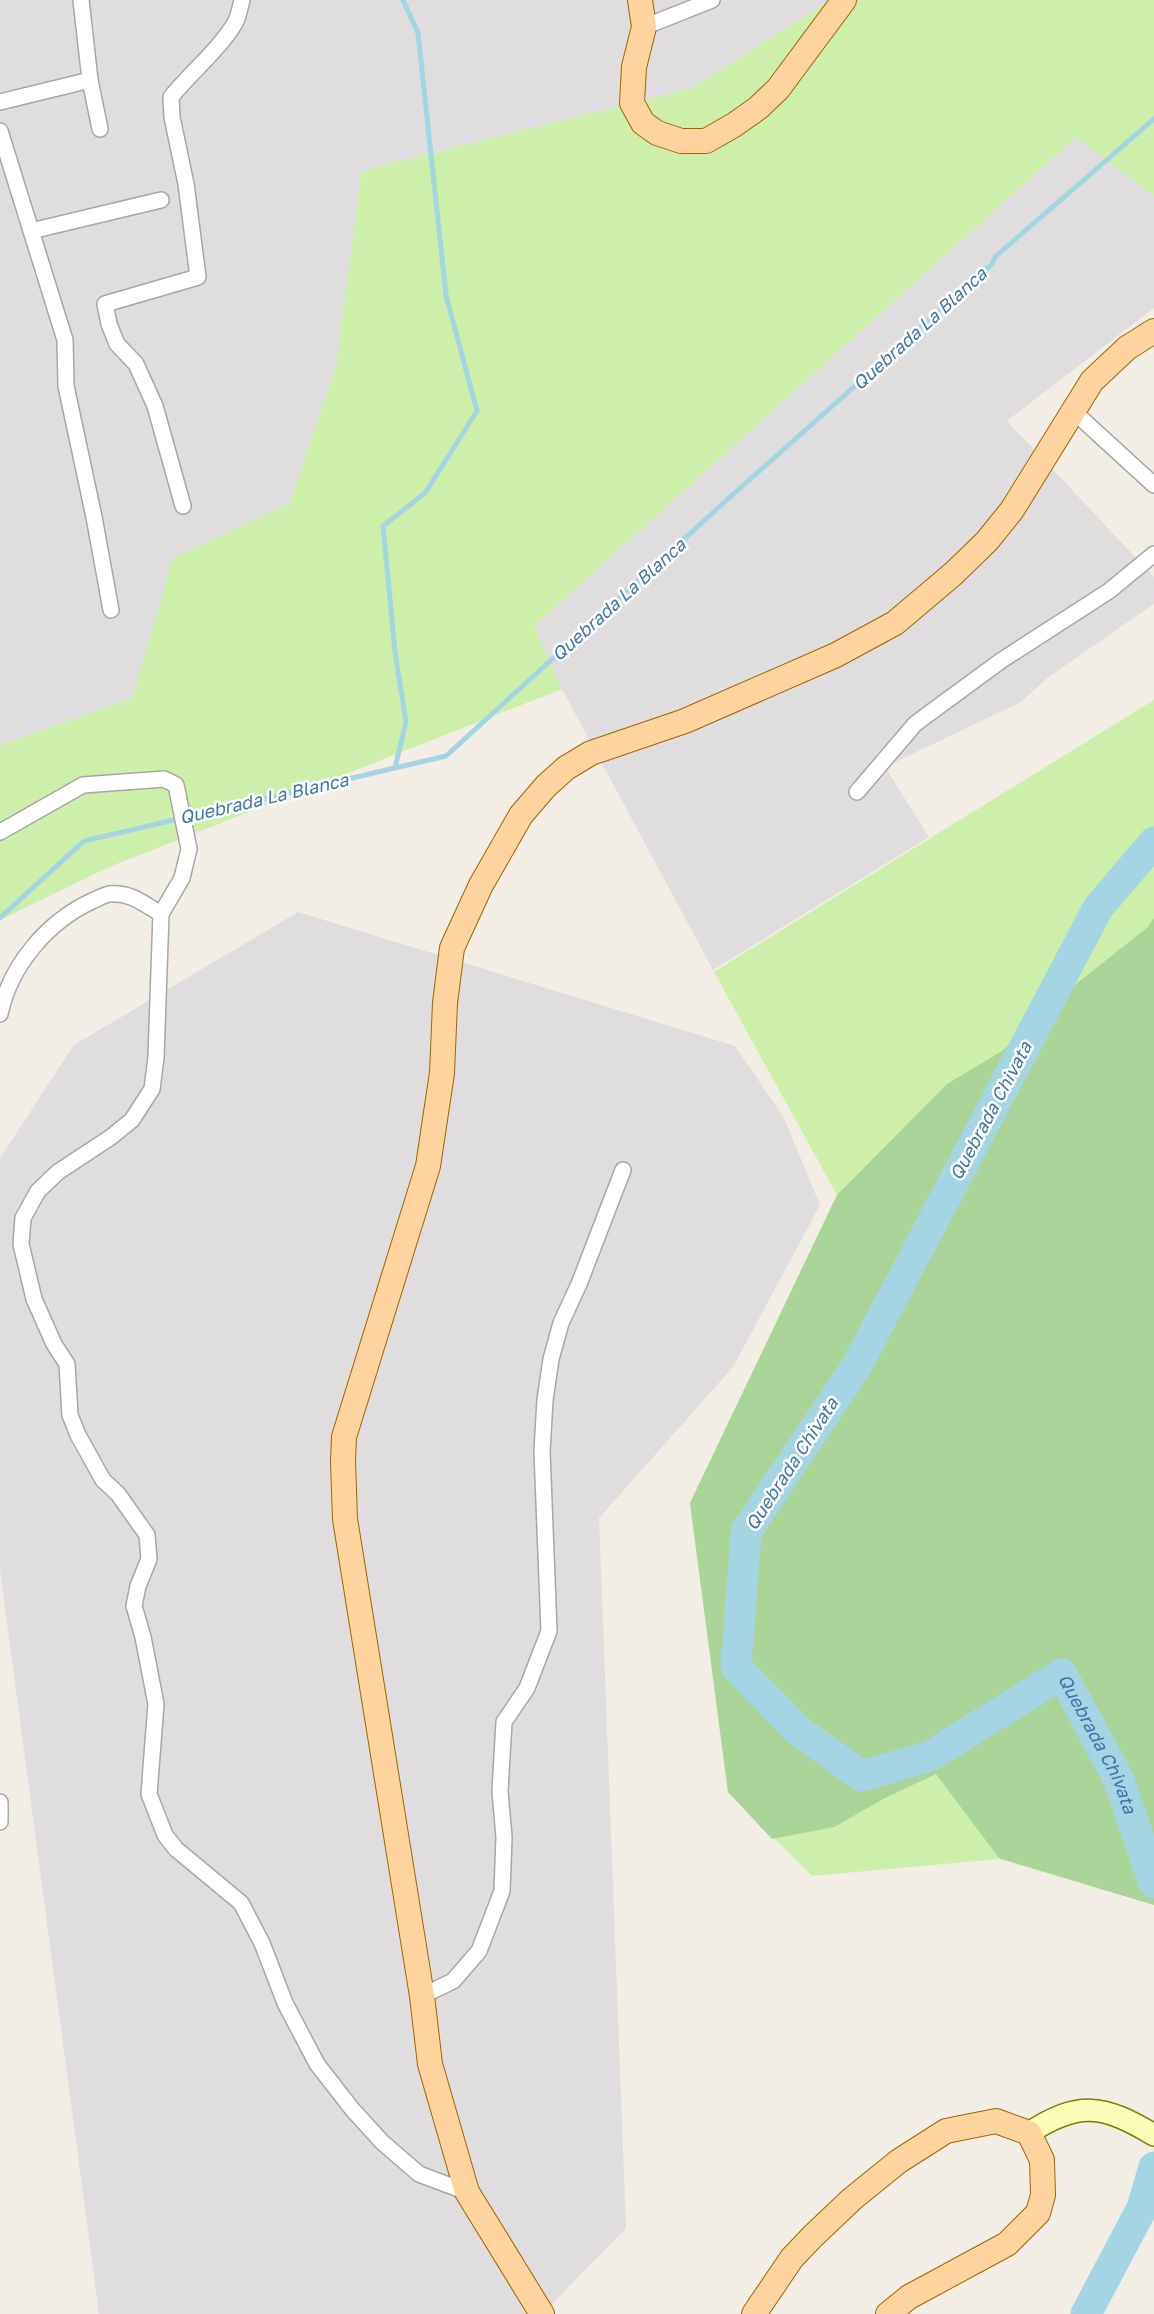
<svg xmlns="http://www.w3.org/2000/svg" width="1154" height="2314" viewBox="0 0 1154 2314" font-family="'Golos Text',sans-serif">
<rect width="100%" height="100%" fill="#f2eee6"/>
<g fill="#dfdddd">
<path d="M0,0H831L690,89L362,171L336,367L290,504L173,559L133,698L0,745Z"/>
<path d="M1076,137L1154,173V308L1007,421L1154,577V604L1047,678L1021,702L885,767L929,837L713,970L562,689L534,626Z"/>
<path d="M298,912L735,1046L784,1118L820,1205L733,1367L599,1518L626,2228L542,2314H99L0,1570V1158L74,1045Z"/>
</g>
<g fill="#cdefa9">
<path d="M831,0H1154V196L1076,137L534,626L562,689L109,867L0,920V745L133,698L173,558L290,504L336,367L362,171L690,89Z"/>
<path d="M1154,700V1905L999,1859L812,1876L728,1792L690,1503L837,1195L714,972Z"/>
</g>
<path fill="#abd498" d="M1154,918V1905L999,1858L936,1774L885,1798L834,1827L772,1839L728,1792L690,1503L837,1195L947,1084L1002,1051L1047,1007L1148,927Z"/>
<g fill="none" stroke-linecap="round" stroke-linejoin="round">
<g stroke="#a4d5e2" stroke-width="5">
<path d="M395,768L406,722L395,652L383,526L425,493L477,411L446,295L418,33L403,0"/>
<path d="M0,918L84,841L446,756L729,498L992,264L995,257L1154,119"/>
</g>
<g stroke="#a4d5e2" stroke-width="31">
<path id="s1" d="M1154,842L1098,908L856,1367L746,1532L736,1667L800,1732L862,1776L930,1756L1062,1674L1119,1780L1154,1883"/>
<path d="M1086,2314L1142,2208L1154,2167"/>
</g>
<g stroke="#a7a7a7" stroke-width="18">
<g id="minor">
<path d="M81,0L90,80L100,129"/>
<path d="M644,27L712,0"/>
<path d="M0,102L90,80"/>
<path d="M0,131L65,340L66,386L94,517L111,610"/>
<path d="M31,231L161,200"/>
<path d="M1072,410L1154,485"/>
<path d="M183,506L155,406L136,364L117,344L109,324L105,304L198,277L186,184L172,117L171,97C191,72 218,51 235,23C239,16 240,7 242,0"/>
<path d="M857,792L915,724L927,715L1002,660L1109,591L1154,554"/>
<path d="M0,832L83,785L164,779L176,785L189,849L182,878L161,914L156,1057L152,1089L132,1120L111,1137L58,1172L38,1191L23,1218L21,1244L34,1299L54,1344L67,1364L70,1415L78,1435L103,1480L118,1494L147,1535L149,1559L138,1586L134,1606L143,1637L156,1704L149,1794L165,1835L176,1849L241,1903L262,1943L285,2003L317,2064L352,2109L382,2142L419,2174L467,2192"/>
<path d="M0,1014C10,966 47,922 92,901C97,899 104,895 109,894C131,892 144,904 161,914"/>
<path d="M0,1802V1822"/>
<path d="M422,1996L453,1981L479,1951L502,1891L504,1837L500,1791L504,1722L527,1688L549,1631L542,1451L545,1400L551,1359L561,1323L579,1284L623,1170"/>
</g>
</g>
<g stroke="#737f00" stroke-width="24">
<path id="secondary" d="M1029,2133C1079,2100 1104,2105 1154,2135"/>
</g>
<g stroke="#9d6600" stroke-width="26">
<g id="primary">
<path d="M640,0L644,27L634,67L632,103L643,123L657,133L681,141H706L734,125L758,108L778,89L844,0"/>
<path d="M542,2314L467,2192L430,2064L422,1996L345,1519L343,1461L344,1437L428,1166L442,1073L445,1003L452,948L481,885L521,815L546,786L566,768L591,753L685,721L836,655L895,623L953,574L987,541L1012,510L1092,381L1127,348L1154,331"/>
<path d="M754,2314L792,2258L813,2236L852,2199L899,2161L946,2131L996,2121L1029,2133L1042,2160L1043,2195L1038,2213L1007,2244L909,2297L888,2314"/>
</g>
</g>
<use href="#minor" stroke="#fff" stroke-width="15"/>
<use href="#secondary" stroke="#fcfeb7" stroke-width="21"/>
<use href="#primary" stroke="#ffd39e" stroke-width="24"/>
</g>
<g text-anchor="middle" stroke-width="5" stroke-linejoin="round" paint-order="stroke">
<g font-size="18" font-style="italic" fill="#3f76a8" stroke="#fff">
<text transform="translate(920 329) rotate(-42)" y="6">Quebrada La Blanca</text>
<text transform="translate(619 600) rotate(-42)" y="6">Quebrada La Blanca</text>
<text transform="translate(264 799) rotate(-13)" y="6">Quebrada La Blanca</text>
<text transform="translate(991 1111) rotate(-62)" y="6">Quebrada Chivata</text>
<text transform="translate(792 1464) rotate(-57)" y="6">Quebrada Chivata</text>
<text dy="6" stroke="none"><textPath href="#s1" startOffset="1411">Quebrada Chivata</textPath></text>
</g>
</g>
</svg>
